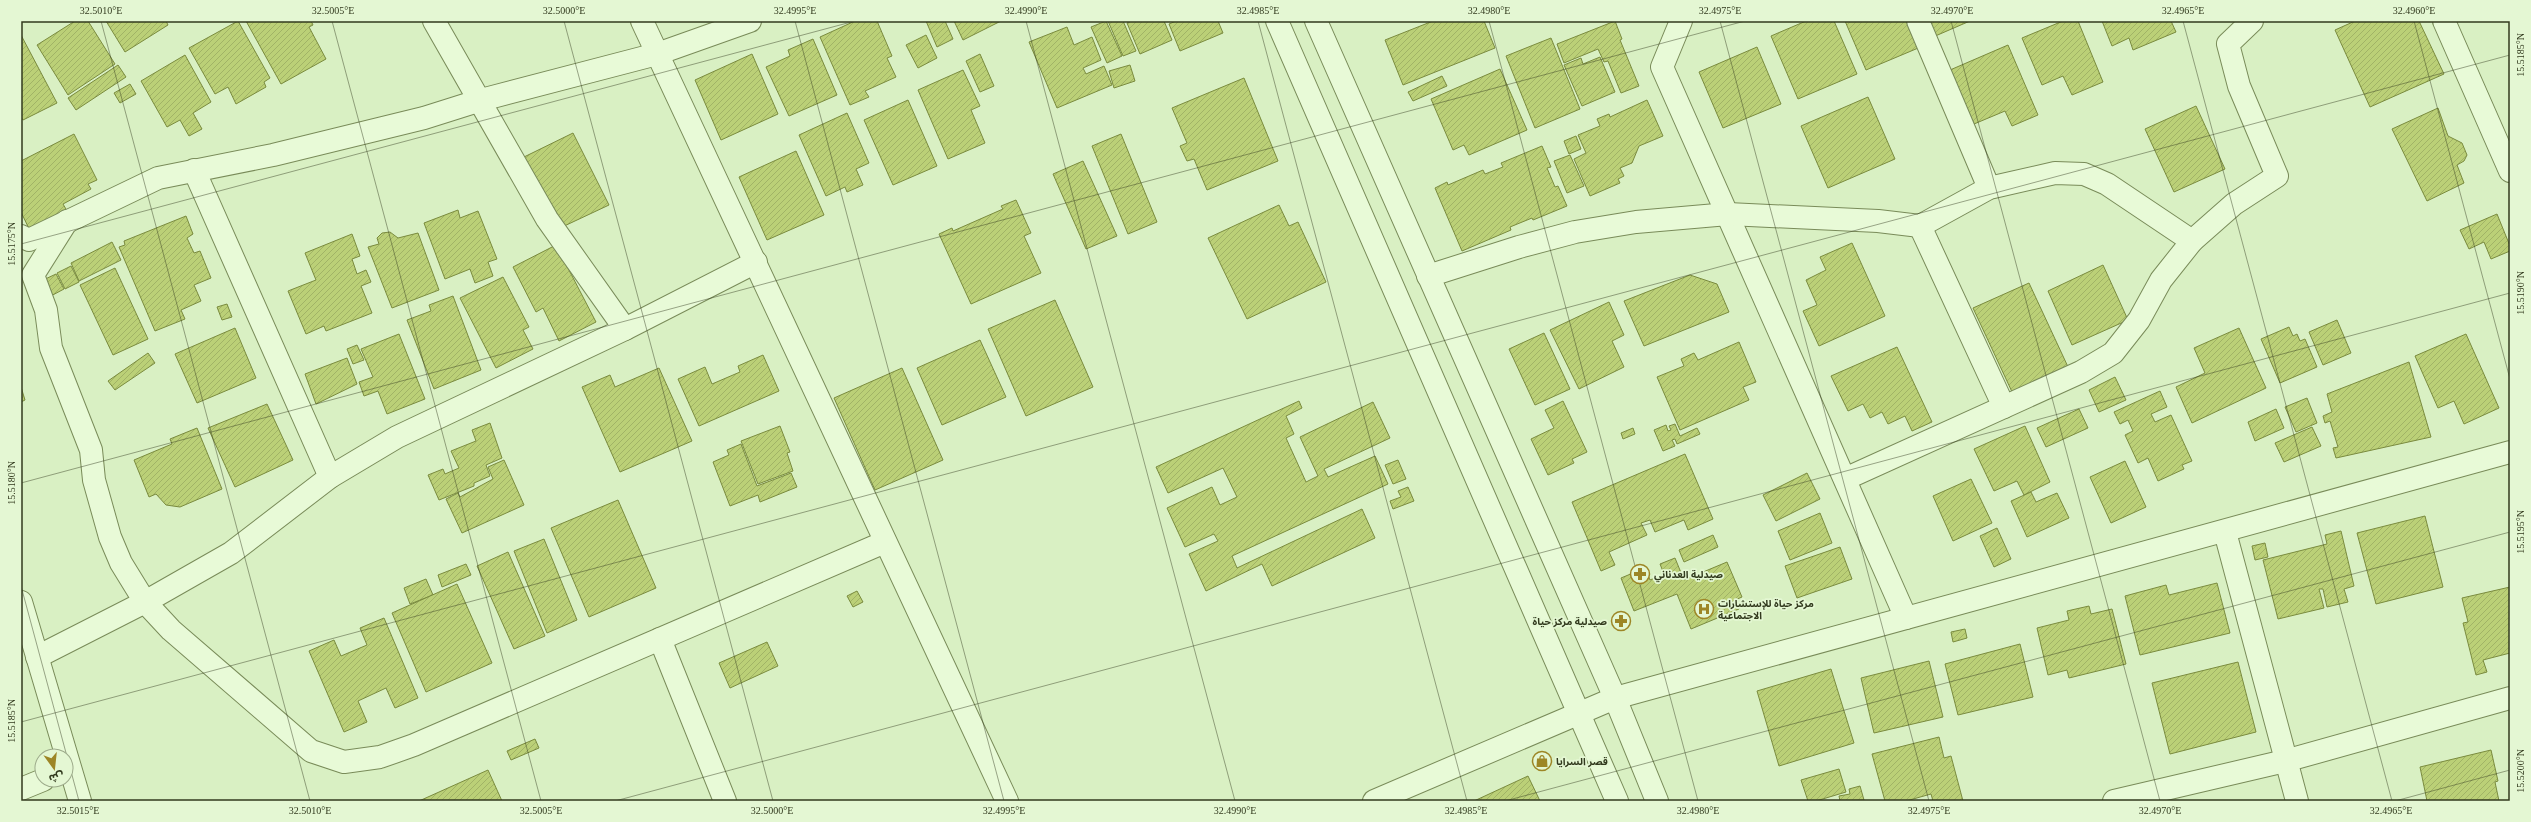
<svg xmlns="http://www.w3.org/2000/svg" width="2531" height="822" viewBox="0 0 2531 822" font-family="'Times New Roman','Noto Sans Arabic',serif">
<defs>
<pattern id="building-hatch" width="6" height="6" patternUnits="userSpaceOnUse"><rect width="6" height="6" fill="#bbd077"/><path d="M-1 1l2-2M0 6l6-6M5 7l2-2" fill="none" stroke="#a1b366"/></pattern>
</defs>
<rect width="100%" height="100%" fill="#d9f0c3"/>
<g fill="url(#building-hatch)" stroke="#7a8b3e">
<path d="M75,21H88L115,64L68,95L37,45Z"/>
<path d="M106,21H166L168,25L125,52Z"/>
<path d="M238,21L270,78L264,82L266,87L236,104L228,87L215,94L189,48Z"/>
<path d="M246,21H311L313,25L309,27L326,59L281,84Z"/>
<path d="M855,21H877L892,56L887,58L896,77L865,91L869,97L850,105L820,37Z"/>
<path d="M926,21H945L953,39L937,47Z"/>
<path d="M954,21H1001L963,40Z"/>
<path d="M1106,21L1122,56L1107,63L1091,27Z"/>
<path d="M1108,21H1123L1136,51L1123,56Z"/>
<path d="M1131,21H1164L1172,40L1140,54L1127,23Z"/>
<path d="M1176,21H1218L1223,33L1180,51L1169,24Z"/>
<path d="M1433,21H1484L1495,48L1403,85L1385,40Z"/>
<path d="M1615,21L1622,39L1620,40L1639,86L1621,93L1608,61L1604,62L1598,49L1564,63L1557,44Z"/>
<path d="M1806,21H1834L1857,74L1798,99L1771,36Z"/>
<path d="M1845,21H1913L1923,46L1866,70Z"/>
<path d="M1926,21H1970L1933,37Z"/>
<path d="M2063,21H2078L2103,82L2072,95L2063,76L2042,85L2022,38Z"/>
<path d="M2102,21H2171L2176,32L2133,50L2129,38L2112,46Z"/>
<path d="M2355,21H2419L2444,74L2370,107L2335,30Z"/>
<path d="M1067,27L1074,45L1092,37L1101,60L1083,68L1086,74L1104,66L1112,85L1057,108L1029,42Z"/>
<path d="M21,35L57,103L23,120L21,117Z"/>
<path d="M926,35L937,58L918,68L906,45Z"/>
<path d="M1551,38L1580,109L1535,128L1506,56Z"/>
<path d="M813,39L837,95L789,116L766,67L790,56L788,50Z"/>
<path d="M2008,45L2038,115L2012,126L2005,111L1974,124L1950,70Z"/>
<path d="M1757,47L1781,104L1723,128L1699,72Z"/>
<path d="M752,54L778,114L721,140L695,80Z"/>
<path d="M980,54L994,86L980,92L966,61Z"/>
<path d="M185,55L211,102L193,113L202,129L189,136L180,120L167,127L141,81Z"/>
<path d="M1600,57L1615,92L1582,106L1564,65L1581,58L1583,64Z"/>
<path d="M118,65L126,77L76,110L68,98Z"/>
<path d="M1130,65L1135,81L1114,88L1109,71Z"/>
<path d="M1500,69L1527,130L1469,155L1464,145L1453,150L1431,99Z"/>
<path d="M963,70L980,106L971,110L985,143L948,159L918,90Z"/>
<path d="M1442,76L1447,86L1413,101L1408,92Z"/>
<path d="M1244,78L1278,161L1207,190L1194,159L1187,161L1180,146L1187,143L1172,108Z"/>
<path d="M130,84L136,94L120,103L114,93Z"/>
<path d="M1868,97L1895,159L1828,188L1801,126Z"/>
<path d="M908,100L937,166L893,185L864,120Z"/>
<path d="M1647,100L1663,136L1639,146L1632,163L1620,168L1624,176L1618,179L1620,183L1590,196L1574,159L1586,153L1578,135L1600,126L1597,119L1609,114L1610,117Z"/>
<path d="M2196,106L2225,169L2174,192L2145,129Z"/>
<path d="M2438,108L2448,136L2462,143L2467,155L2464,161L2457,165L2464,183L2427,201L2392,129Z"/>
<path d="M847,113L869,163L856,169L863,185L847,192L845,187L826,196L799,135Z"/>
<path d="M573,133L609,205L560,228L524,157Z"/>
<path d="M74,134L97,180L88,184L91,189L63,204L70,216L32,235L21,212V161Z"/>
<path d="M1121,134L1157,222L1128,234L1092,146Z"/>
<path d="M1576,136L1581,149L1569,154L1564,141Z"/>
<path d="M1542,146L1551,167L1547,168L1555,187L1558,186L1567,206L1533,220L1532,218L1510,227L1511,230L1462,251L1435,188L1447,182L1448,185L1483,170L1485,174L1503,167L1501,163Z"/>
<path d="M796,151L824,215L767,240L739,177Z"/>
<path d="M1570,155L1584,186L1567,193L1554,161Z"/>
<path d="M1083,161L1117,236L1086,249L1053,174Z"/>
<path d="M1016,200L1031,233L1024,236L1041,273L971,304L939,234L952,228L953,231L1003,209L1001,206Z"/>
<path d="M1279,205L1289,226L1298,222L1326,282L1247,319L1208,238Z"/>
<path d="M458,210L460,218L478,211L497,259L488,262L493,276L475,283L470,269L445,279L424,223Z"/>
<path d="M2497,214L2510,246V251L2491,259L2484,242L2469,249L2460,230Z"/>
<path d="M186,216L193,234L187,238L194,253L200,251L211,278L194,285L201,301L181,310L185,319L155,331L119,247L125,245L124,241Z"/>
<path d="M390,232L398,238L418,233L439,290L392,308L368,247L379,244L377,238L382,233Z"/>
<path d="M352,234L360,256L352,259L357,274L366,270L371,282L361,286L372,313L326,331L324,326L306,334L288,291L316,280L305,253Z"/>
<path d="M112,242L121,260L79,281L71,263Z"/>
<path d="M1852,243L1885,316L1819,346L1803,311L1817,305L1806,280L1826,270L1820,257Z"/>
<path d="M556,245L596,322L559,341L543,308L536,312L513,267Z"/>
<path d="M2103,265L2128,320L2072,345L2048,291Z"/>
<path d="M71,266L79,282L65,289L57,273Z"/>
<path d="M115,268L148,339L113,355L80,285Z"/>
<path d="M56,274L64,289L49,297L41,281Z"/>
<path d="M1690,275L1717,284L1729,312L1644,346L1624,301Z"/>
<path d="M503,277L529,327L523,330L533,349L496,368L460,298Z"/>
<path d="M2029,283L2069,369L2013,394L1973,308Z"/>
<path d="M453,296L481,370L434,389L407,320L431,311L429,305Z"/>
<path d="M1055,300L1093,387L1026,416L988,329Z"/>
<path d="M1609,302L1624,335L1612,341L1624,367L1579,389L1550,330Z"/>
<path d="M227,304L232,317L222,320L217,307Z"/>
<path d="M2337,320L2351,353L2323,365L2309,332Z"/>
<path d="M2289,327L2293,336L2297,334L2300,341L2305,339L2317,367L2280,383L2261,339Z"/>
<path d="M235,328L256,378L197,403L175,354Z"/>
<path d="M2239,328L2266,388L2192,423L2176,387L2205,373L2194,348Z"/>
<path d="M1544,333L1570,389L1535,405L1509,349Z"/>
<path d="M399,334L425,399L387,414L378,391L364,396L359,382L373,377L361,349Z"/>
<path d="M2466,334L2499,408L2464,424L2454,401L2438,408L2415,356Z"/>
<path d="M980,340L1006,397L942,425L917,368Z"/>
<path d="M1739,342L1756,382L1743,387L1749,400L1680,430L1657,377L1684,366L1681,359L1694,353L1698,360Z"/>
<path d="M357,345L364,360L353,364L347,349Z"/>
<path d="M1897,347L1932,422L1912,431L1905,416L1888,424L1882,412L1870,418L1863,404L1848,411L1831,376Z"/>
<path d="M148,353L155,363L115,390L108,381Z"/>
<path d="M763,355L779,391L699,426L678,379L705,367L712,384L740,372L738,366Z"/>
<path d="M347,358L357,384L316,404L305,374Z"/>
<path d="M2409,362L2431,437L2336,458L2333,448L2338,447L2330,421L2325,423L2323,416L2332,412L2327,394Z"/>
<path d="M659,368L692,441L620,472L582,387L610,375L615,387Z"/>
<path d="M902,368L943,460L875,490L834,398Z"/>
<path d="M2115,377L2126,400L2099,412L2089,390Z"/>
<path d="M21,387L25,400L21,402Z"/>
<path d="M2160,391L2167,407L2151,414L2155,422L2171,415L2192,461L2182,465L2184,469L2158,481L2148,458L2138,463L2125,435L2133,431L2128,420L2120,424L2114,412Z"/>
<path d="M2307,398L2317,423L2296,432L2285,407Z"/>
<path d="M1299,401L1302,408L1286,416L1294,434L1286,438L1306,482L1318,476L1300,437L1373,402L1390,438L1324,469L1328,477L1375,456L1388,484L1232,556L1237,568L1362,509L1375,538L1272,586L1262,564L1206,591L1189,554L1218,541L1214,534L1185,547L1167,508L1212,487L1220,505L1237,497L1223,468L1168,493L1156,467Z"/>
<path d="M1563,401L1587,452L1572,459L1574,463L1548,475L1531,439L1554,428L1545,410Z"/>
<path d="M267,404L293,460L235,487L208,428Z"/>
<path d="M2079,409L2088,428L2046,447L2037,428Z"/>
<path d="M2276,409L2284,428L2255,441L2248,422Z"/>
<path d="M490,423L502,458L486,465L490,476L474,483V486L439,500L428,475L443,469L445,474L459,468L451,451L476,441L472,430Z"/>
<path d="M1675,424L1680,436L1697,428L1700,434L1677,444L1675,439L1672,440L1675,446L1663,451L1654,430L1666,425L1668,431L1671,430L1669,426Z"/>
<path d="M780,426L790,452L787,453L793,471L758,484L741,441Z"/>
<path d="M2025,426L2050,482L2024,495L2017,481L1994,491L1974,449Z"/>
<path d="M2312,427L2321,446L2284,462L2275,443Z"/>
<path d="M197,428L222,489L180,507L166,505L156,494L149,497L134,460L172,444L170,439Z"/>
<path d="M1633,428L1635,434L1623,439L1621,433Z"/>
<path d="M741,444L757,486L791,473L797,487L760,502L758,495L730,506L713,462L729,455L727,450Z"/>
<path d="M1685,454L1713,519L1688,530L1684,520L1655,532L1650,520L1641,523L1647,535L1609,552L1615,565L1601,571L1572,502Z"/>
<path d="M504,460L524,505L462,533L446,499L458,493L460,497L493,479L488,467Z"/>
<path d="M1398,460L1406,479L1393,484L1385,465Z"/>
<path d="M2125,461L2146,507L2111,523L2090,477Z"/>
<path d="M1807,473L1820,499L1776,521L1763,495Z"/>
<path d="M1971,479L1992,523L1953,541L1933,496Z"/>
<path d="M1408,487L1414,501L1393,509L1390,501L1401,497L1398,491Z"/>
<path d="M2031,492L2036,502L2057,493L2069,518L2027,537L2011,501Z"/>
<path d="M618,500L656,588L589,617L551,528Z"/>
<path d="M1820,513L1832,543L1790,560L1778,531Z"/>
<path d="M2425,516L2443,587L2376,604L2357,533Z"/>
<path d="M1997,528L2011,559L1994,567L1980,536Z"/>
<path d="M2341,531L2354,586L2344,589L2348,602L2327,607L2323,589H2319L2324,608L2278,619L2263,560L2327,544L2325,535Z"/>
<path d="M1713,535L1718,547L1684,562L1679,550Z"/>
<path d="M544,539L577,620L547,633L514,551Z"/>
<path d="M2265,543L2268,557L2255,560L2252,546Z"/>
<path d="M1840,547L1852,579L1797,598L1785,566Z"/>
<path d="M508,552L545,636L514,649L477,566Z"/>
<path d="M1675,558L1684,580L1727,562L1742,597L1735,600L1739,609L1691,629L1677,594L1634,611L1621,578L1645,568L1650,580L1664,574L1660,564Z"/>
<path d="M466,564L471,575L442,587L438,575Z"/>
<path d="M426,579L433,595L410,604L404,588Z"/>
<path d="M2217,583L2230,633L2140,655L2125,596L2166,585L2169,595Z"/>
<path d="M457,584L492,663L426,692L392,613Z"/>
<path d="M2510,587V653L2483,660L2487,672L2476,675L2463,623L2468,622L2462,598Z"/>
<path d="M857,591L863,602L853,607L847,596Z"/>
<path d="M2089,606L2091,614L2112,609L2126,664L2069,678L2067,670L2048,675L2037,628L2069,620L2067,611Z"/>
<path d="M384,618L418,698L395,708L386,688L358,701L367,722L344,732L309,651L334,640L341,656L367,645L360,628Z"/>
<path d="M1965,629L1967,638L1953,642L1951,632Z"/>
<path d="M767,642L778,666L730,688L719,663Z"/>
<path d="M2020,644L2033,697L1958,715L1945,664Z"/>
<path d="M1929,661L1943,717L1874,733L1861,678Z"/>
<path d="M2238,662L2256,732L2170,754L2152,683Z"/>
<path d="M1831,669L1854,743L1779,766L1757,691Z"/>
<path d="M1939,737L1944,758L1951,756L1963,801H1933L1931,794L1906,801H1885L1872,754Z"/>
<path d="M535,739L539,748L511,760L507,751Z"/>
<path d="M2491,750L2498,781L2495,782L2499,801H2427L2420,767Z"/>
<path d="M1839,769L1846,792L1816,801H1808L1801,780Z"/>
<path d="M488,770L502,801H419Z"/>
<path d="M1528,776L1540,801H1474Z"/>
<path d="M1860,786L1864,800L1840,801L1839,796L1850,794L1849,789Z"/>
</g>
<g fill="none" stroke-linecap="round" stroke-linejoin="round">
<g stroke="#798b59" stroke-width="24">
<g id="minor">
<path d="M434,21L547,219L625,329"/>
<path d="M642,21L1007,801"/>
<path d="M1681,21L1662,67L1906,618"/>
<path d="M1918,21L1989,188"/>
<path d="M2444,21L2510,171"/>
<path d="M194,170L330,477"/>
<path d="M67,221L33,275L46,310L51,348L91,450L94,480L110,537L121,563L145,602L171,630L311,751L344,762L380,757L414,745L885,542"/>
<path d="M1920,226L2004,407"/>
<path d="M21,236L29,240L158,178L273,155L424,118L481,100L657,54L750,21"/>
<path d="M1428,276L1519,247L1575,232L1636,222L1728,214L1878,221L1920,226L1989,188L2055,173L2084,174L2107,184L2192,241"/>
<path d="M1845,479L2081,372L2113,353L2139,320L2161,280L2192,241L2234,204L2277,176L2239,86L2228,44L2252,21"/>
<path d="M2225,532L2297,801"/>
<path d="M660,639L725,801"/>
<path d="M37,657L145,602L231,553L330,477L397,437L625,329L756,262"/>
<path d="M1374,801L1615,698L2510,452"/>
<path d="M2114,801L2285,761L2510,698"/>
</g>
</g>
<g stroke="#798b59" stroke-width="24">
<g id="tertiary">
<path d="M1277,21L1617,801"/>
<path d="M1316,21L1615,698L1657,801"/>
<path d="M21,602L80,801"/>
<path d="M21,789L43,780"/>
</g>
</g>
<use href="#minor" stroke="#e8fad7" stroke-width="22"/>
<use href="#tertiary" stroke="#e8fad7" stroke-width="22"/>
</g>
<path fill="none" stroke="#323a1e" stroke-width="1" stroke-opacity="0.45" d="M101,21L310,801M332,21L541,801M564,21L773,801M795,21L1004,801M1026,21L1235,801M1258,21L1467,801M1489,21L1698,801M1720,21L1929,801M1951,21L2160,801M2183,21L2392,801M2414,21L2510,379M21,244L855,21M21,483L1745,21M21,586L79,801M21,722L2510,55M615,801L2510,293M1505,801L2510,532M2395,801L2510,770"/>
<defs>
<g id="pharmacy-ring" transform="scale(1)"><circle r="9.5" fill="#e4f7d3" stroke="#9d8626" stroke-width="1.5"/><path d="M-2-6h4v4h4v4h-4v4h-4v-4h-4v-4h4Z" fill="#9d8626"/></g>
<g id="hospital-ring" transform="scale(1)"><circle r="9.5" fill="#e4f7d3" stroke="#9d8626" stroke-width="1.5"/><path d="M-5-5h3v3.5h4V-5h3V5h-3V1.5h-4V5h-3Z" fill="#9d8626"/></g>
<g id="shop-ring" transform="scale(1)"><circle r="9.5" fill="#e4f7d3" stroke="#9d8626" stroke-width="1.5"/><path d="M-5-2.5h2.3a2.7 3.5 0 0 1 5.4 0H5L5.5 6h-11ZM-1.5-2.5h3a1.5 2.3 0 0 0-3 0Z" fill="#9d8626"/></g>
</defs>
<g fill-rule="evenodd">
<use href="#pharmacy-ring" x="1640" y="574"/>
<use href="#hospital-ring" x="1704" y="609"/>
<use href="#pharmacy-ring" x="1621" y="621"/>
<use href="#shop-ring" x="1542" y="761"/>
</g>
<g text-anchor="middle" stroke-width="3.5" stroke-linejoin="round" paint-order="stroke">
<g font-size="10" font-weight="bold" fill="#323a1e" stroke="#e4f7d3" text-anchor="start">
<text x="1654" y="578">صيدلية العدناني</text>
<text x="1718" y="607">مركز حياة للإستشارات<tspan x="1718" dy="12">الاجتماعية</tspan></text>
<text x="1607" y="625" text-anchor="end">صيدلية مركز حياة</text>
<text x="1556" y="765">قصر السرايا</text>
</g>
</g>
<rect width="2531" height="822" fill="none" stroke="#e4f7d3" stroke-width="44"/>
<g transform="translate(54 768) rotate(165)"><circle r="19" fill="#e4f7d3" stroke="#9dab8b"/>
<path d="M0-3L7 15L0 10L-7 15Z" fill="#9d8626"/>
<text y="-6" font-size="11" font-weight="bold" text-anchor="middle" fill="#323a1e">ش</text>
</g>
<rect x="22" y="22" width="2487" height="778" fill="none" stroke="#323a1e" stroke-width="1.5"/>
<g font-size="10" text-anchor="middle" fill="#323a1e">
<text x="101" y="14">32.5010°E</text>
<text x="333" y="14">32.5005°E</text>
<text x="564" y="14">32.5000°E</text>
<text x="795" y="14">32.4995°E</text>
<text x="1026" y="14">32.4990°E</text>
<text x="1258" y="14">32.4985°E</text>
<text x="1489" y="14">32.4980°E</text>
<text x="1720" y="14">32.4975°E</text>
<text x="1952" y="14">32.4970°E</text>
<text x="2183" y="14">32.4965°E</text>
<text x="2414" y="14">32.4960°E</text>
<text transform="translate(2520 55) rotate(-90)" y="4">15.5185°N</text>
<text transform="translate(11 244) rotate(-90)" y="4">15.5175°N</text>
<text transform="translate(2520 293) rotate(-90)" y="4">15.5190°N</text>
<text transform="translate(11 483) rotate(-90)" y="4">15.5180°N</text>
<text transform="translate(2520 532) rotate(-90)" y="4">15.5195°N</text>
<text transform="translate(11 721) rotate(-90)" y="4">15.5185°N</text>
<text transform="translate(2520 771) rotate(-90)" y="4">15.5200°N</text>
<text x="78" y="814">32.5015°E</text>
<text x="310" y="814">32.5010°E</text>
<text x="541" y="814">32.5005°E</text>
<text x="772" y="814">32.5000°E</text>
<text x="1004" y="814">32.4995°E</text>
<text x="1235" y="814">32.4990°E</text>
<text x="1466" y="814">32.4985°E</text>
<text x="1698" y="814">32.4980°E</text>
<text x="1929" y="814">32.4975°E</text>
<text x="2160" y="814">32.4970°E</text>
<text x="2391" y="814">32.4965°E</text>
</g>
</svg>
